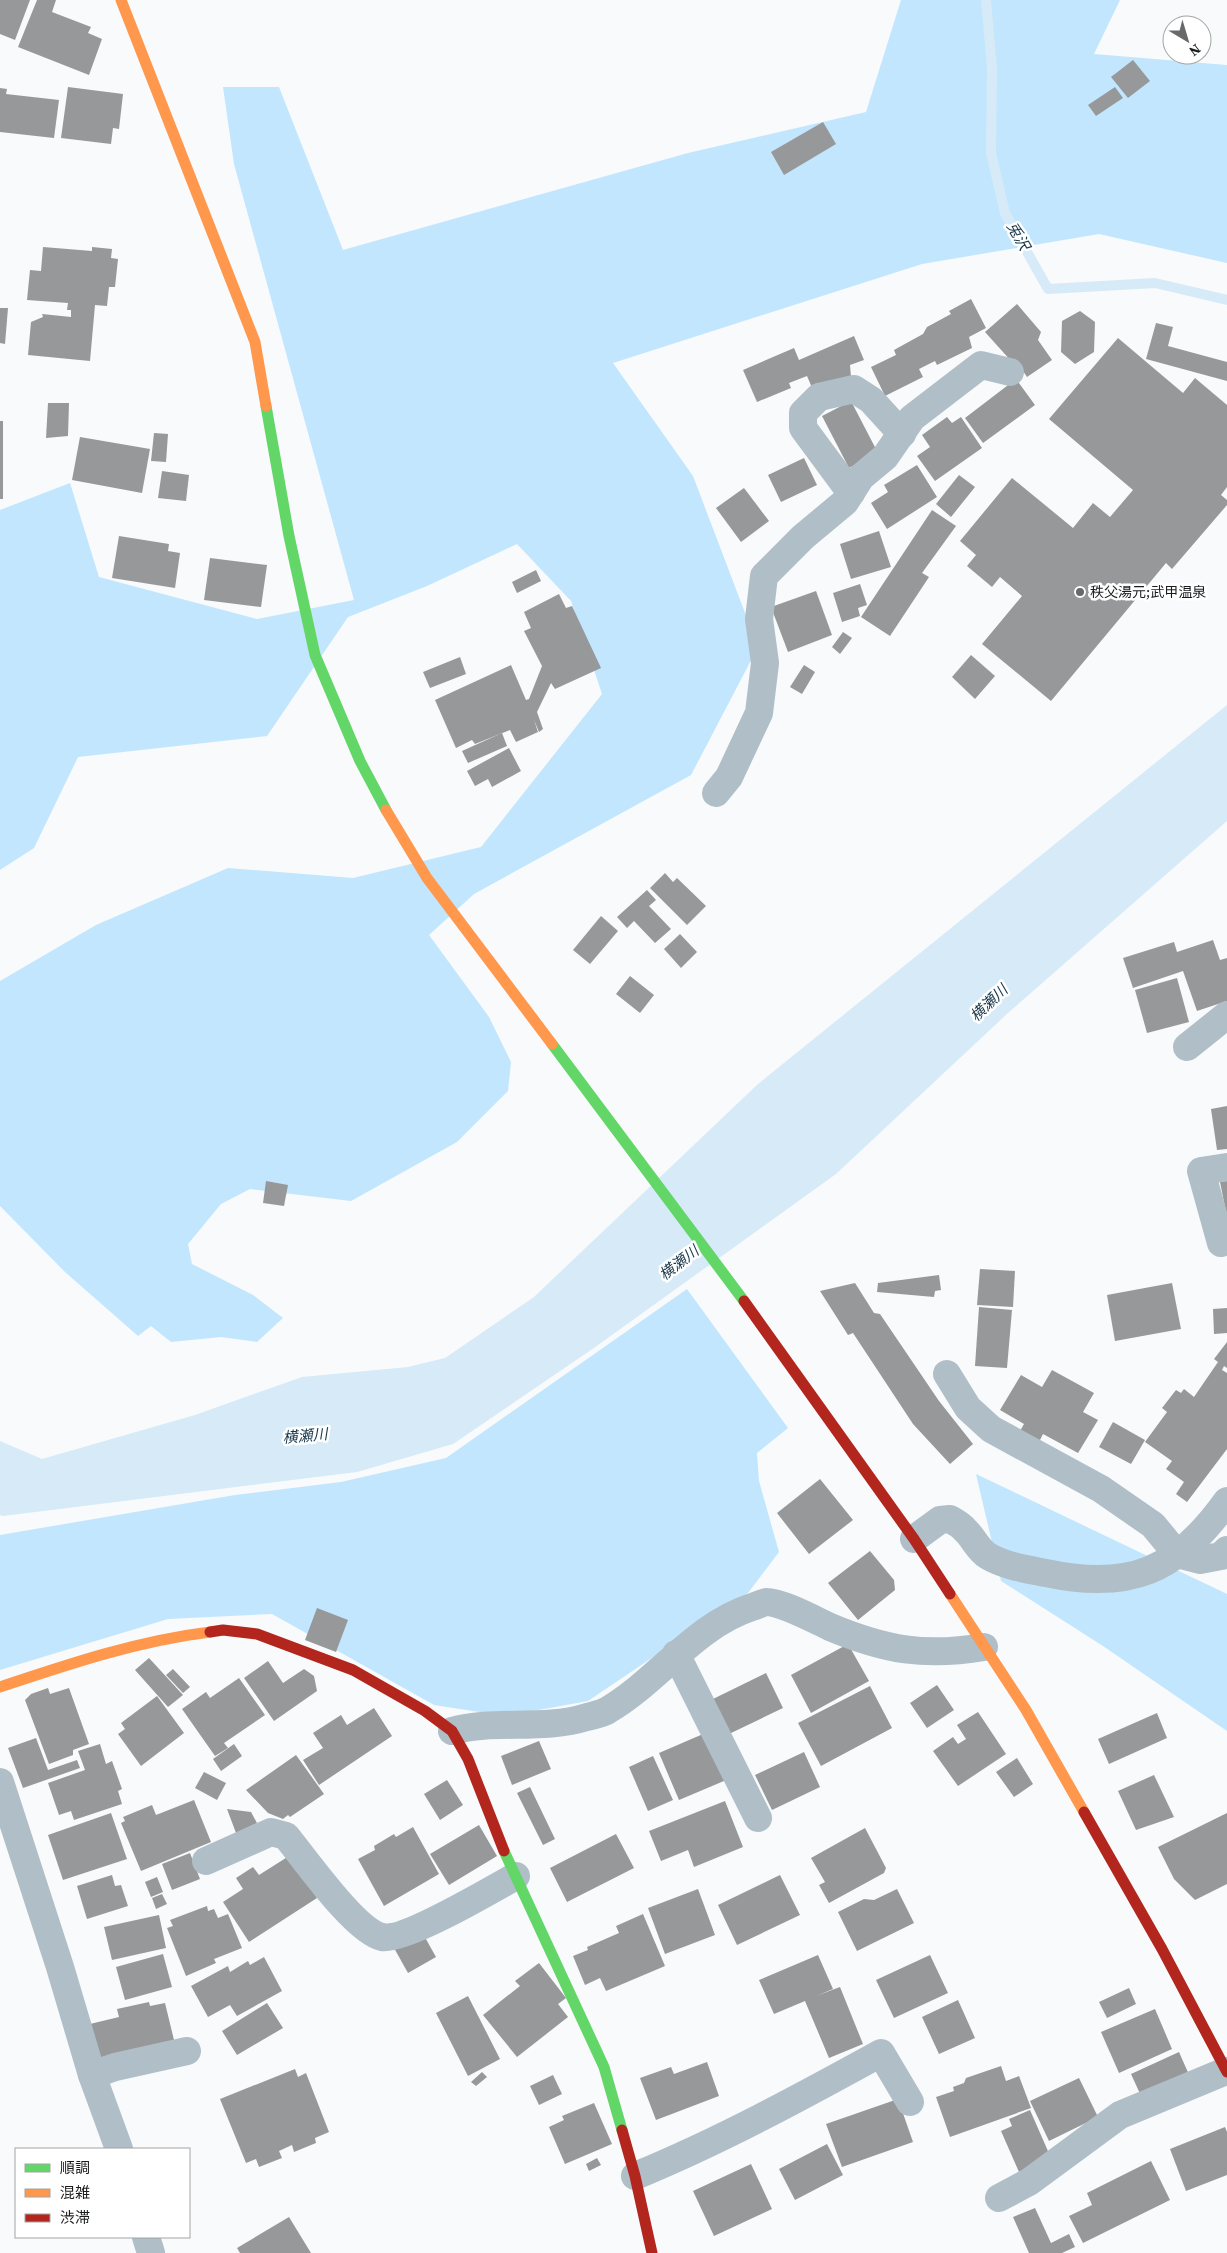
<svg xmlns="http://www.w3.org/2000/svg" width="1227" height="2253" viewBox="0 0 1227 2253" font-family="'Source Serif 4','Noto Sans JP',serif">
<rect width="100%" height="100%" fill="#f8fafc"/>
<g fill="#c2e6fd">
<path d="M901,0H1120L1094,54L1227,65V263L1099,234L922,264L613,363L693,476L758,647L691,775L474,894L429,935L489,1017L511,1062L508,1091L457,1142L351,1201L250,1189L221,1204L188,1244L192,1264L253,1295L283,1318L257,1342L221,1337L171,1342L151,1326L138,1336L65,1272L0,1206V981L96,925L228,868L353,878L481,847L602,694L571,601L517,544L427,586L348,617L267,736L78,757L34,848L0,870V510L70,483L99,577L257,619L354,600L234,164L223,87H279L343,250L688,153L866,112Z"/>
<path d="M687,1289L788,1428L757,1453L759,1481L779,1552L748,1593L588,1701L505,1716L434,1705L272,1614L168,1619L0,1670V1535L235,1495L341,1482L446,1458Z"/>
<path d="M976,1474L1227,1594V1731L1103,1646L1001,1581Z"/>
</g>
<path fill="#d6eaf7" d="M1227,705V821L1008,1013L836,1174L591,1350L453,1444L357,1472L3,1516L0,1515V1441L42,1459L195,1415L302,1377L408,1367L445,1358L534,1297L758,1084Z"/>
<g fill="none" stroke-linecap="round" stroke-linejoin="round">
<path stroke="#d6eaf7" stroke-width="10" d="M986,0L992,68L991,153L1005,213L1048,289L1155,283L1227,300"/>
</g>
<g fill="#969899">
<path d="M0,0H30L15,40L0,34Z"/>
<path d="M37,0H56L52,12L91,27L88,33L102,39L89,75L18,47Z"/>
<path d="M1133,60L1150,81L1128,98L1111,77Z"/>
<path d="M68,87L123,94L119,129L113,128L111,144L61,138Z"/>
<path d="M1115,87L1123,98L1096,116L1088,105Z"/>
<path d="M0,88L7,89L6,94L59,100L54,138L0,132Z"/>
<path d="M823,122L836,144L784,175L771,152Z"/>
<path d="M43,247L92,251V247L112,249L111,258L118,259L115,287H109L107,306L95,305L90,361L28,355L31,322L43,317L42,314L71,317V310H67L68,303L27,300L30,270L41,271Z"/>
<path d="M971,299L986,328L969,337L972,348L937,365L935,361L919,369L923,377L885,396L871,367L896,355L894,350L923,334L927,327L951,314L949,311Z"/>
<path d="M1017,304L1041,332L1038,340L1052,360L1027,377L1015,359L1012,362L985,332Z"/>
<path d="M0,308H8L5,344L0,343Z"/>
<path d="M1080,311L1095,322L1094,352L1075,364L1061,352L1062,321Z"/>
<path d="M1156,323L1173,327L1168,346L1227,362V381L1146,359Z"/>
<path d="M854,336L864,360L850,365L851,377L813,390L807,376L789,383L791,388L757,402L743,370L794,348L799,360Z"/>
<path d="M1118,338L1183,393L1195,378L1227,405V487L1221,495L1227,500V505L1172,569L1166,563L1051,701L982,644L1022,596L1000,577L992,587L967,566L976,555L960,541L1012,478L1073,528L1093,503L1110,517L1133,490L1049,419Z"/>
<path d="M1016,379L1035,405L983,443L965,418Z"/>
<path d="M851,401L878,453L849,468L822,416Z"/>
<path d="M48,403H69L68,436L46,438Z"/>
<path d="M947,417L952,423L961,417L982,448L935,481L917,456L930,447L922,435Z"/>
<rect x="0" y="421" width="3" height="78"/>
<path d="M154,433L168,434L166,462L151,461Z"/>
<path d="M80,437L150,449L142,493L72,480Z"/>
<path d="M804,458L817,485L781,502L768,475Z"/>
<path d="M917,465L937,497L887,529L871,503L888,492L884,485Z"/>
<path d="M162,471L189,475L186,501L158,498Z"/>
<path d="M959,475L975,487L951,517L936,504Z"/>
<path d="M744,488L769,521L741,542L716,508Z"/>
<path d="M932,510L956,526L922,573L929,577L890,636L861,617Z"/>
<path d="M879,531L891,567L851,579L840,544Z"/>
<path d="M119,536L169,544L168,551L180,553L175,588L112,578Z"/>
<path d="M210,558L267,565L261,607L204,600Z"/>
<path d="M536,570L541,581L517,593L512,582Z"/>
<path d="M860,584L867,605L858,608L860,616L842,622L833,593Z"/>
<path d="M816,591L832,635L788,652L771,607Z"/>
<path d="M559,594L566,608L572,606L601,668L555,689L551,683L537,712L543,729L539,732L534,720L538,732L516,742L510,730L475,744L472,740L456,748L435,700L511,665L526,700L529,699L542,666L524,631L531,628L524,612Z"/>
<path d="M843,632L852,638L840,654L832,647Z"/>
<path d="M971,655L995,676L975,699L952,677Z"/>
<path d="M460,657L466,674L430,688L423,672Z"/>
<path d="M804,665L815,672L802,694L790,687Z"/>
<path d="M502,733L507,746L468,763L462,751Z"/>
<path d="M509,748L521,771L492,787L488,779L475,786L467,771Z"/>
<path d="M665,873L673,882L677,878L706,906L687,925L650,888Z"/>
<path d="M647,890L656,900L649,906L671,929L655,943L634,921L627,928L617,917Z"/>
<path d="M601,916L618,931L590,964L573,950Z"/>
<path d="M680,934L697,952L681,968L664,949Z"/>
<path d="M1213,940L1220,960L1227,958V1001L1197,1011L1183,971L1133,988L1123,958L1174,942L1177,952Z"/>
<path d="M630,976L654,995L640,1013L616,994Z"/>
<path d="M1177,978L1189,1022L1147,1033L1135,990Z"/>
<path d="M1227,1106V1149L1217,1150L1211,1109Z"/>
<path d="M266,1181L288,1185L284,1206L263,1203Z"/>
<path d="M1227,1181V1212H1226L1220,1182Z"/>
<path d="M980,1269L1015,1271L1013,1307L977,1305Z"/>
<path d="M939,1275L941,1290L935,1291L934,1297L877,1292L878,1283Z"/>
<path d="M855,1283L874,1313L880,1314L939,1401L973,1444L950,1464L913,1424L853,1333L848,1335L820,1291Z"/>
<path d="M1172,1283L1181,1329L1115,1341L1107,1295Z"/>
<path d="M979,1307L1012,1310L1007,1368L975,1366Z"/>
<path d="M1227,1308V1333L1214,1334L1213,1309Z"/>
<path d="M1227,1342V1368L1224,1366L1222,1370L1227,1373V1449L1187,1502L1176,1494L1184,1482L1166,1469L1172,1461L1145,1442L1167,1412L1162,1408L1176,1390L1181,1393L1184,1389L1194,1397L1218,1362L1214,1359Z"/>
<path d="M1052,1370L1094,1393L1083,1412L1098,1420L1078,1453L1043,1434L1039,1442L1020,1431L1024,1424L1000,1410L1021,1375L1042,1387Z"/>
<path d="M1113,1422L1145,1440L1131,1464L1099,1447Z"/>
<path d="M820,1479L853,1520L809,1554L777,1513Z"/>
<path d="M870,1551L894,1580L895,1590L858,1620L828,1583Z"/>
<path d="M317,1608L348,1620L336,1652L305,1640Z"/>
<path d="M848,1644L869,1681L811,1713L791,1675Z"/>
<path d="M149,1658L183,1695L168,1707L135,1670Z"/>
<path d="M268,1661L283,1683L304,1669L314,1676L317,1691L274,1721L244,1678Z"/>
<path d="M173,1669L190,1687L183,1693L166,1675Z"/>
<path d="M766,1673L783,1708L729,1734L713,1699Z"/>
<path d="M239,1678L265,1715L224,1743L228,1748L215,1756L182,1709L206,1692L210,1698Z"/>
<path d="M937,1685L954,1710L927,1728L910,1703Z"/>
<path d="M870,1686L892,1728L821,1766L798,1723Z"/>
<path d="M48,1688L50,1694L69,1688L89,1744L73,1750V1755L49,1764L25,1700L31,1694Z"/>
<path d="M157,1696L184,1733L141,1766L118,1734L125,1729L121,1723Z"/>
<path d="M374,1708L392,1736L319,1785L303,1760L323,1748L313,1733L341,1715L347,1725Z"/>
<path d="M978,1712L1006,1754L958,1786L933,1751L953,1737L958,1744L966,1739L957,1725Z"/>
<path d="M1157,1713L1167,1738L1109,1764L1098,1739Z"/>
<path d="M710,1731L731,1778L679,1800L659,1753Z"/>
<path d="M36,1738L48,1770L77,1760L80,1768L23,1788L8,1748Z"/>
<path d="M539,1741L551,1769L512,1785L501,1756Z"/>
<path d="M100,1744L106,1764L112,1761L122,1789L118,1791L122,1804L74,1820L71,1811L59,1815L48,1783L85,1770L78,1751Z"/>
<path d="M234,1744L242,1756L221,1771L213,1759Z"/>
<path d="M804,1752L820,1787L772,1810L755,1775Z"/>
<path d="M296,1755L324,1794L290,1817L288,1815L283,1819L268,1813L246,1790Z"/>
<path d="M653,1756L673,1800L648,1811L629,1767Z"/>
<path d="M1017,1758L1033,1784L1014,1797L996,1772Z"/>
<path d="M204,1772L226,1783L217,1800L195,1788Z"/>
<path d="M1154,1775L1174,1817L1136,1830L1118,1791Z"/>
<path d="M447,1780L463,1805L440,1820L424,1794Z"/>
<path d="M530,1787L555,1839L543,1845L517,1793Z"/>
<path d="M194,1800L211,1842L141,1871L121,1823L125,1821L123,1817L152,1805L156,1815Z"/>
<path d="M725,1801L743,1847L694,1867L688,1850L661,1861L649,1831Z"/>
<path d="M227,1809L251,1812L257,1823L236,1833Z"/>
<path d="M111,1813L127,1859L63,1880L48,1835Z"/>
<path d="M1227,1813V1884L1195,1900L1174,1879L1158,1847Z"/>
<path d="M479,1825L497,1856L449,1885L430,1854Z"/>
<path d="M413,1827L439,1874L384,1906L358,1859L375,1850L374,1846L394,1834L396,1837Z"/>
<path d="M865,1828L886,1868L884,1873L829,1903L819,1885L825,1882L811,1858Z"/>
<path d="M616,1834L634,1868L567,1902L550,1868Z"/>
<path d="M190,1853L200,1879L172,1890L162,1864Z"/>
<path d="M289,1856L317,1898L249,1942L223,1902L243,1889L236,1878L253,1867L259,1875Z"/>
<path d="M112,1875L115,1886L121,1885L128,1906L87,1919L77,1886Z"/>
<path d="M780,1875L800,1915L737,1945L718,1905Z"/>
<path d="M157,1877L163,1892L151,1897L145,1882Z"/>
<path d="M698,1889L715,1935L665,1954L648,1908Z"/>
<path d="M897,1889L914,1923L857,1951L838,1912L864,1899L874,1900Z"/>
<path d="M162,1894L167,1904L156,1909L152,1898Z"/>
<path d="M207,1906L208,1911L214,1909L218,1918L228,1914L242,1948L214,1959L216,1963L186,1976L167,1928L173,1926L170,1920Z"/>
<path d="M643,1914L665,1966L606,1991L600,1978L585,1985L573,1956L588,1950L587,1947L619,1933L616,1926Z"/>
<path d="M159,1915L166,1948L112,1960L104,1927Z"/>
<path d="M422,1932L436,1957L408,1973L394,1948Z"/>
<path d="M163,1954L172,1987L125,2000L116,1967Z"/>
<path d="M818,1955L833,1989L816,1996L840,1987L863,2044L829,2058L805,2001L774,2014L759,1980Z"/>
<path d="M930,1955L948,1993L894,2018L876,1980Z"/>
<path d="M264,1957L282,1991L237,2016L230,2005L208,2017L191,1986L228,1966L230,1972L248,1961L250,1965Z"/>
<path d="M539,1963L566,1998L558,2004L568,2017L517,2057L483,2015L520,1986L515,1981Z"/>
<path d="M1129,1988L1136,2004L1107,2018L1099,2002Z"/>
<path d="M468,1996L500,2059L468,2076L436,2013Z"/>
<path d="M958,2000L975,2038L939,2054L922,2017Z"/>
<path d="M149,2002L150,2006L165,2003L174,2040L98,2058L90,2024L119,2017L117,2009Z"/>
<path d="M267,2003L283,2028L237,2055L222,2031Z"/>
<path d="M1155,2009L1172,2049L1119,2073L1101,2032Z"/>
<path d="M1179,2052L1190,2077L1142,2098L1131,2074Z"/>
<path d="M707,2062L719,2096L656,2120L640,2078L671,2067L674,2074Z"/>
<path d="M1001,2066L1006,2081L1019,2076L1031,2108L950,2137L936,2097L954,2091L953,2087L964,2083L966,2078Z"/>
<path d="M295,2069L298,2077L306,2073L329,2132L315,2138L316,2143L294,2152L292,2145L279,2151L282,2158L259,2167L256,2159L246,2163L220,2099Z"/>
<path d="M482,2072L487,2077L476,2086L471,2082Z"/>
<path d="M553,2075L562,2094L539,2105L530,2086Z"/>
<path d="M1079,2078L1098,2117L1049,2141L1030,2101Z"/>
<path d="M898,2099L913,2142L842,2167L826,2124Z"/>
<path d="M594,2103L612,2144L565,2164L549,2127L564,2120L562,2116Z"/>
<path d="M1030,2110L1051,2158L1019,2172L1001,2131L1012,2126L1009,2119Z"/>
<path d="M1225,2127L1227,2132V2175L1186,2191L1170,2149Z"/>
<path d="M827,2144L843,2175L795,2200L779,2169Z"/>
<path d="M597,2158L601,2165L589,2171L586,2164Z"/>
<path d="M1151,2161L1170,2200L1083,2243L1069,2216L1092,2205L1087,2193Z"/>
<path d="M751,2164L772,2209L714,2236L693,2191Z"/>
<path d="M1035,2208L1051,2243L1069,2234L1075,2247L1062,2253H1029L1013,2217Z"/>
<path d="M289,2217L311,2253H240L237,2248Z"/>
</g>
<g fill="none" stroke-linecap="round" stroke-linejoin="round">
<g stroke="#afbec7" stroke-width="28">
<path d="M851,493L803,428V413L819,397L854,389L871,400L902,434"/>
<path d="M716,793L729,777L759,713L765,663L759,619L764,576L803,537L845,502L861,477L885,457L912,418L981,365L1010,372"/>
<path d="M1187,1047L1227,1015"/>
<path d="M1227,1167L1201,1171L1221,1243L1227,1241"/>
<path d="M947,1374L968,1408L991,1429L1101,1489L1153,1525L1177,1554L1200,1560L1221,1556L1227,1550"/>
<path d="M914,1539L940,1520L950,1519C955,1522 961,1525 965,1530C973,1537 978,1550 988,1556C1005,1566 1026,1569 1046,1573C1130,1591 1177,1571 1227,1501"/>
<path d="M676,1654L758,1818"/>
<path d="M452,1731C495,1719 542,1731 587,1717C594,1715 602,1714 608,1710C659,1680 694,1626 752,1607C756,1606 762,1603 766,1602C782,1602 815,1620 830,1627C885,1650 925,1657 984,1647"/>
<path d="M0,1782L60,1967L92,2075L119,2149"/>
<path d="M206,1861L271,1832L286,1836C305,1859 355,1931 382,1937C403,1942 493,1889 516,1876"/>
<path d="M92,2075L115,2067L187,2051"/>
<path d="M635,2176C720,2141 801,2097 881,2053L910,2102"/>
<path d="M999,2198L1029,2182L1120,2115L1226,2071"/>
<path d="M146,2237L151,2253"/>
</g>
<g stroke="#63d668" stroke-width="11">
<path d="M266,406L289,536L315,655L360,761L386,810"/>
<path d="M552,1044L744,1301"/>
<path d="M504,1851L604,2067L622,2130"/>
</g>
<g stroke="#ff974d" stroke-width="11">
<path d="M121,0L255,342L266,406"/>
<path d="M386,810L427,878L552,1044"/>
<path d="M950,1594L1026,1710L1084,1812"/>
<path d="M0,1687C69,1664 137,1641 210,1632"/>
</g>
<g stroke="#b3261e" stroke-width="11">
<path d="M744,1301L914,1539L950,1594"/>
<path d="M210,1632L223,1630L257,1634L353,1670L425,1711L452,1731L468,1759L504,1851"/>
<path d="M1084,1812L1162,1949L1227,2072"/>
<path d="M622,2130L635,2176L652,2253"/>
</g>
</g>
<circle fill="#67696a" stroke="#fff" stroke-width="2" cx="1080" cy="592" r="5"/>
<g text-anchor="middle" stroke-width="5" stroke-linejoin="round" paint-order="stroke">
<g font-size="14" fill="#191b1c" stroke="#fff" text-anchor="start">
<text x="1090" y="597">秩父湯元;武甲温泉</text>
</g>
<g font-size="15" font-style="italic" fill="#17374a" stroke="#fff">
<text transform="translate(1018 236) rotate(60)" y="5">兎沢</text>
<text transform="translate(989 1003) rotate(-44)" y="5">横瀬川</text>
<text transform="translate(679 1263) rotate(-38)" y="5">横瀬川</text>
<text transform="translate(305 1436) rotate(-5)" y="5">横瀬川</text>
</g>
</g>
<rect x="15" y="2148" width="175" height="90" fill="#ffffff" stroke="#a3a4a4"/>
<rect x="25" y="2164" width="25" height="8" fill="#63d668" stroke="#a3a4a4"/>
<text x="60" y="2173" font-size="15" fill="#191b1c">順調</text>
<rect x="25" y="2189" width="25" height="8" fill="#ff974d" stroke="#a3a4a4"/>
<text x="60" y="2198" font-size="15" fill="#191b1c">混雑</text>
<rect x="25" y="2214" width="25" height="8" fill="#b3261e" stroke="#a3a4a4"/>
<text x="60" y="2223" font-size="15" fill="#191b1c">渋滞</text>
<g transform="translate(1187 40) rotate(142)"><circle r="24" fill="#ffffff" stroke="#a3a4a4"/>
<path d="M0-4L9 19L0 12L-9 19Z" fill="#67696a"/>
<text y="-8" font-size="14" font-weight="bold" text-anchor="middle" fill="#191b1c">N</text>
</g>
</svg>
